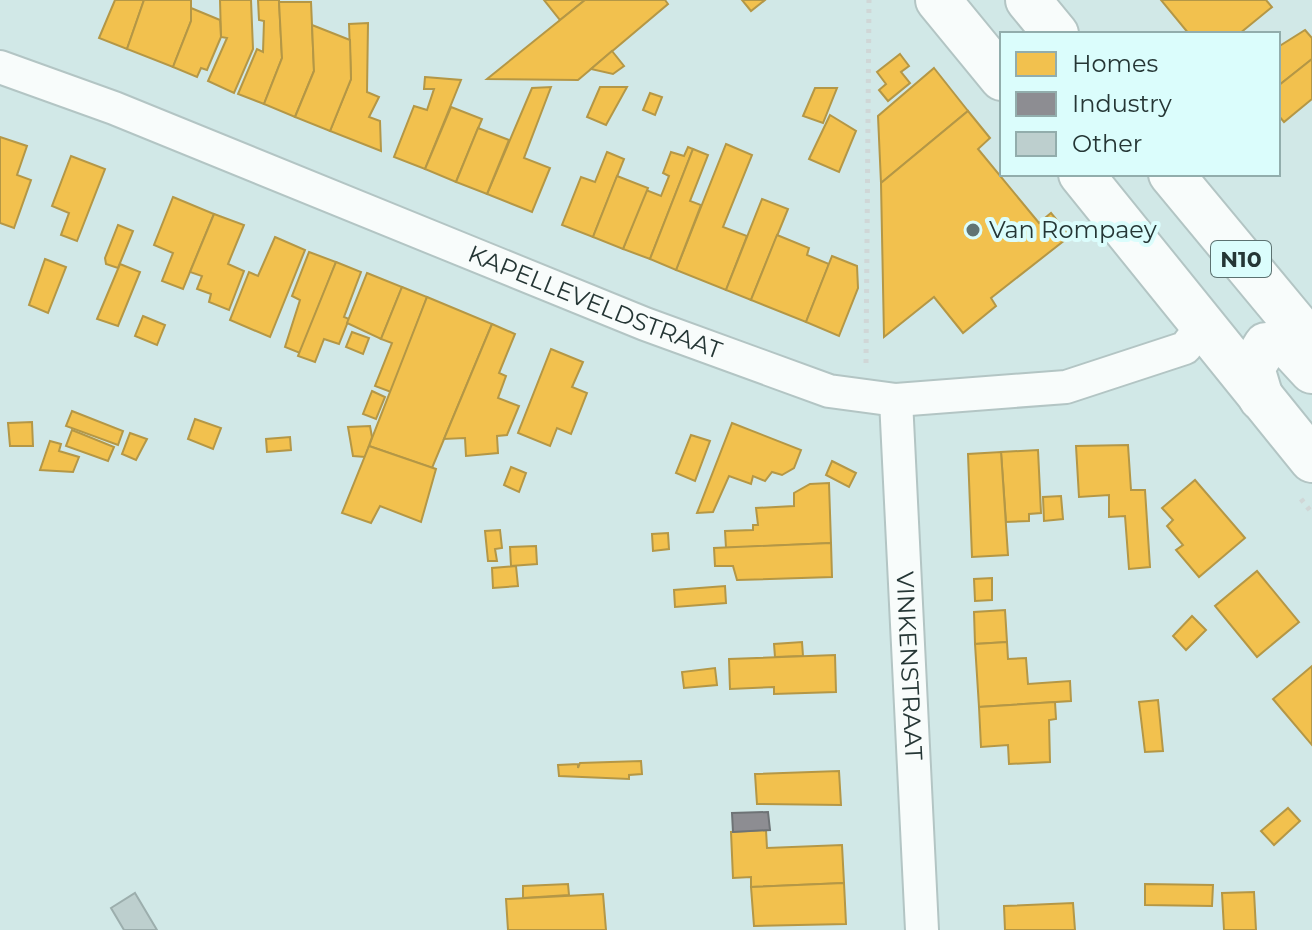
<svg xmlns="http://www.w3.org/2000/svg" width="1312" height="930" viewBox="0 0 1312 930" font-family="Montserrat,sans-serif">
<rect width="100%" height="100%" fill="#d1e8e7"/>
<g fill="#f2c14e" stroke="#b49746" stroke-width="2">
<path d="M115,0H144L127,49L99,38Z"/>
<path d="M144,0H191V21L173,67L127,49Z"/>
<path d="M220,0H251L253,49L234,93L208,81L227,38L221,37Z"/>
<path d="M258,0H279L282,58L264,104L238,94L257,49L263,52L264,21L259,20Z"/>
<path d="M544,0H585L560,20Z"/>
<path d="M585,0H665L668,4L578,80L487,79Z"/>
<path d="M742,0H765L751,11Z"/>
<path d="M1161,0H1266L1272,7L1239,34H1189Z"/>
<path d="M279,2H311L314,71L295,117L264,104L282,58Z"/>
<path d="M191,8L220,20L221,37L207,70L201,68L197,77L173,67L191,21Z"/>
<path d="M368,23L367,92L379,97L369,117L380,121L381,151L330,131L351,79L349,24Z"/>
<path d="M312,25L350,40L351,79L330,131L295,117L314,71Z"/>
<path d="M1305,30L1312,38V59L1278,86V47Z"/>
<path d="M612,51L624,66L613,74L591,69Z"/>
<path d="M900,54L909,66L901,72L910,83L888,101L879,90L886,84L877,72Z"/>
<path d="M1312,59V99L1284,122L1278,115V86Z"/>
<path d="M934,68L968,111L881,183L878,116Z"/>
<path d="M425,77L461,80L425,169L394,157L414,106L427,110L434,89H424Z"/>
<path d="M551,87L524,158L550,168L532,212L487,194L532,88Z"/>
<path d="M600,87H627L606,125L587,117Z"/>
<path d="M815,88H837L823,123L803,116Z"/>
<path d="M650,93L662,97L655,115L643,110Z"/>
<path d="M451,107L482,119L456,182L425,169Z"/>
<path d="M968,111L990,138L978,149L1039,223L1051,213L1070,236L991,298L996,306L963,333L934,297L884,337L881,183Z"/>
<path d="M830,115L856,131L839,172L809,159Z"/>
<path d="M478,128L509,140L487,194L456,182Z"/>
<path d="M0,137L27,146L17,175L31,180L14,228L0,223Z"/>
<path d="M726,144L752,155L723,227L747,236L726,290L676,270Z"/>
<path d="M688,147L693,149L650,259L623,249L646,190L661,196L669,176L663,173L671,152L684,156Z"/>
<path d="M693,149L708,155L690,201L701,205L676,270L650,259Z"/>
<path d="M607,152L624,159L593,237L562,225L581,177L595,182Z"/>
<path d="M71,156L105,169L77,241L61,235L69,213L52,206Z"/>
<path d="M617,176L648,188L623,249L593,237Z"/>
<path d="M173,197L214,214L183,289L162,281L173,253L154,245Z"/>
<path d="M762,199L788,209L751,300L726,290Z"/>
<path d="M214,214L244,225L228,264L244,271L229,310L209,302L211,294L197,289L202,276L190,272Z"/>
<path d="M118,225L133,231L118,268L106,264L105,258Z"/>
<path d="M777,235L809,248L807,255L829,264L806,322L751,300Z"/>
<path d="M275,237L305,250L270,337L230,320L249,272L258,276Z"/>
<path d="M309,252L336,262L300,353L285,347L300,300L292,296Z"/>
<path d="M832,256L857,266L858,288L839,336L806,322Z"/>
<path d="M45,259L66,267L48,313L29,305Z"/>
<path d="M336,262L361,272L344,317L349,319L339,344L324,339L315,362L298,356Z"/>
<path d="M120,264L140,272L118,326L97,319Z"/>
<path d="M367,273L402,287L381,339L347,323Z"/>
<path d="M402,287L427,297L391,392L375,386L392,343L381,339Z"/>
<path d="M427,297L492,324L432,468L369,446Z"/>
<path d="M143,316L165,325L157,345L135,336Z"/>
<path d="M492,324L515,334L499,373L506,376L498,398L519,406L507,435L497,436L498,453L466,456L465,438L444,439Z"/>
<path d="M352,332L369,338L363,354L346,347Z"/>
<path d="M551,349L583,362L572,387L587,393L571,434L557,428L550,446L518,433Z"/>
<path d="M372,391L385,397L376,419L363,414Z"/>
<path d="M72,411L123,431L118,445L66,426Z"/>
<path d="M195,419L221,428L213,449L188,439Z"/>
<path d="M32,422L33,446H10L8,423Z"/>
<path d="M732,423L801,450L794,468L782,475L772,472L765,481L753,476L751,484L729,476L713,512L697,513Z"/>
<path d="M370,426L372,437L365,457L353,456L348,427Z"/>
<path d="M72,430L114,447L108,461L66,446Z"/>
<path d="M130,433L147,439L136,460L122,454Z"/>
<path d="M691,435L710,441L695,481L676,473Z"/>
<path d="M290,437L291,450L267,452L266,439Z"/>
<path d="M50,441L61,444L59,451L79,457L73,472L40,470Z"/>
<path d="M1128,445L1131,490H1145L1150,567L1129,569L1125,516L1109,517V495L1079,497L1076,446Z"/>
<path d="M369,446L436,469L421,522L380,506L371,523L342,513Z"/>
<path d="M1038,450L1041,513L1029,514V521L1006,522L1001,452Z"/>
<path d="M1001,452L1008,555L972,557L968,454Z"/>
<path d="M832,461L856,473L849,487L826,475Z"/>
<path d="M511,467L526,473L519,492L504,485Z"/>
<path d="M1195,480L1245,538L1199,577L1176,550L1183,545L1167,526L1173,520L1162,508Z"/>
<path d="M829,483L831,543L726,548L725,531L753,530V525H758L756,508L794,506V493L810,484Z"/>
<path d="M1061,496L1063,519L1044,521L1043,497Z"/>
<path d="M500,530L502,548L495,549L497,561H488L485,531Z"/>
<path d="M668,533L669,549L653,551L652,534Z"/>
<path d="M831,543L832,577L737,580L733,566H715L714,548Z"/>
<path d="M536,546L537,564L511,566L510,547Z"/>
<path d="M516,566L518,586L493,588L492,568Z"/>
<path d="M1257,571L1299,622L1257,657L1215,606Z"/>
<path d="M992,578V600L975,601L974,579Z"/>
<path d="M725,586L726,603L675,607L674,590Z"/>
<path d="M1005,610L1007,642L975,644L974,612Z"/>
<path d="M1192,616L1206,630L1186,650L1173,636Z"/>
<path d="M802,642L803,656L775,657L774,644Z"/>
<path d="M1007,642L1008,659L1026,658L1028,684L1070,681L1071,701L979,707L975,644Z"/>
<path d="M835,655L836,692L774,694V687L730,689L729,659Z"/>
<path d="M1312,666V745L1273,699Z"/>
<path d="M715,668L717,685L684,688L682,672Z"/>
<path d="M1158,700L1163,751L1145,752L1139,702Z"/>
<path d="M1055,702L1056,719L1049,720L1050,762L1009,764L1008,745L981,747L979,707Z"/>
<path d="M641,761L642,774L629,775V779L559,776L558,765L578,764V768L580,763Z"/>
<path d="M839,771L841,805L757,804L755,774Z"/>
<path d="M1288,808L1300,821L1274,845L1261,831Z"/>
<path d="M766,830L767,848L842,845L844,883L751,887V877L733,878L731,832Z"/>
<path d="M844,883L846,924L754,926L751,887Z"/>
<path d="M568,884L569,895L523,898V886Z"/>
<path d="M1145,884L1213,885L1212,906L1145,905Z"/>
<path d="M1254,892L1256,930H1224L1222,893Z"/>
<path d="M603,894L606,930H508L506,899Z"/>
<path d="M1073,903L1075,930H1005L1004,906Z"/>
</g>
<path fill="#8d8d92" stroke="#6e7376" stroke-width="2" d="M768,812L770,830L733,832L732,813Z"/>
<path fill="#bdcfce" stroke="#9caead" stroke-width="2" d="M135,893L157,930H124L111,908Z"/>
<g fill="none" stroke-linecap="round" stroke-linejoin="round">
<g stroke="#b3c5c4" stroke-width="36">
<g id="street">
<path id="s1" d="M0,67L114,108L645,324L829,391L896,400L1066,387L1185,348L1202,326"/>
<path id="s2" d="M896,400L922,930"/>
</g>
</g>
<g stroke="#b3c5c4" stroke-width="48">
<g id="primary">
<path d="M938,0L1002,78"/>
<path d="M1028,0L1056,34"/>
<path d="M1081,174L1312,460"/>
<path d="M1171,174L1312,344"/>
<path d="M1261,398L1252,368L1266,345H1288L1312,371"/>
</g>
</g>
<g stroke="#d0d7d7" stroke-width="5" stroke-dasharray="4 6" stroke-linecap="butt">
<path d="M866,363L869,0"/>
<path d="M1301,499L1312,513"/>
</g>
<use href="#street" stroke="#f8fcfb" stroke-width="32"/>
<use href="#primary" stroke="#f8fcfb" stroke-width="44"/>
</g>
<circle fill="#617473" stroke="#dbfdfc" stroke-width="3" cx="973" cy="230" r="8"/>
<g text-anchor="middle" stroke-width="8" stroke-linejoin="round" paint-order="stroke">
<rect fill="#dbfdfc" stroke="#5c7271" stroke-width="2" x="1211" y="241" width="60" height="36" rx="6"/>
<g font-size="22" font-weight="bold" fill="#253635">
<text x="1241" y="267">N10</text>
</g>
<g font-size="24" fill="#253635" stroke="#dbfdfc" text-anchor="start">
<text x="989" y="238">Van Rompaey</text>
</g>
<g font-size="24" fill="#253635" stroke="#dbfdfc">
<text dy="8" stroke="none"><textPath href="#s1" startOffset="640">KAPELLEVELDSTRAAT</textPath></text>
<text dy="8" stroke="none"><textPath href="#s2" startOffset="266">VINKENSTRAAT</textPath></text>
</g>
</g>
<rect x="1000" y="32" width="280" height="144" fill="#dbfdfc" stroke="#92adac" stroke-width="2"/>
<rect x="1016" y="52" width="40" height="24" fill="#f2c14e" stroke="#92adac" stroke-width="2"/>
<text x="1072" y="72" font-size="24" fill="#253635">Homes</text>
<rect x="1016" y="92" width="40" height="24" fill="#8d8d92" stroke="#92adac" stroke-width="2"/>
<text x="1072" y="112" font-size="24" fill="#253635">Industry</text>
<rect x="1016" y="132" width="40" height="24" fill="#bdcfce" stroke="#92adac" stroke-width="2"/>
<text x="1072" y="152" font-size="24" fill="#253635">Other</text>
</svg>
